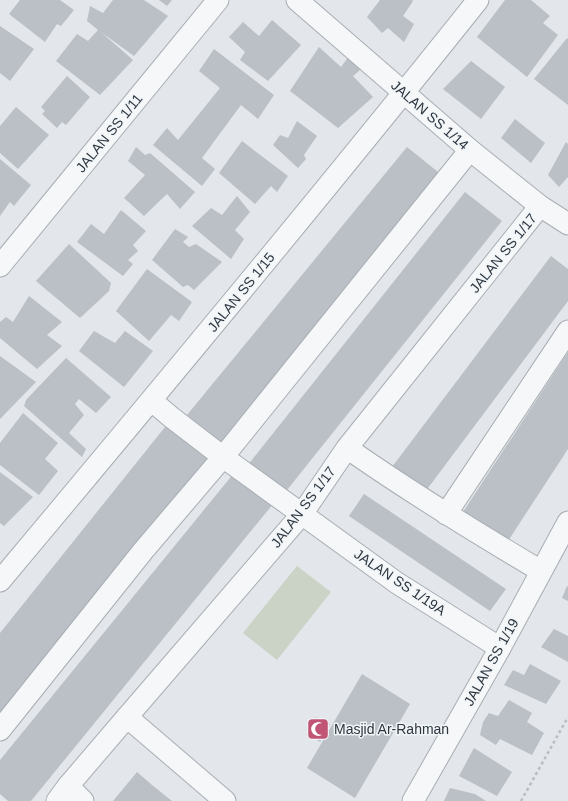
<svg xmlns="http://www.w3.org/2000/svg" width="568" height="801" viewBox="0 0 568 801" font-family="Helvetica,sans-serif">
<rect width="100%" height="100%" fill="#e3e6ea"/>
<path fill="#cad3c5" d="M297,566L331,592L277,660L243,633Z"/>
<g fill="#bac0c6">
<path d="M20,0H60L74,10L61,26L57,24L45,42L9,14Z"/>
<path d="M113,0H144L168,16L134,56L101,32L133,60L100,95L56,61L77,34L88,41L98,30L87,21L90,6L103,13Z"/>
<path d="M159,0H172L167,6Z"/>
<path d="M380,0H412L413,1L403,16L414,24L404,42L388,28L382,33L367,17Z"/>
<path d="M505,0H531L550,16L543,23L558,35L527,77L477,37Z"/>
<path d="M272,20L301,45L268,81L240,60L245,52L229,37L243,22L259,36Z"/>
<path d="M0,26L34,49L10,81L0,73Z"/>
<path d="M567,38L568,39V105L534,79Z"/>
<path d="M319,47L341,67L349,56L360,70L353,76L373,97L338,128L290,91Z"/>
<path d="M214,49L274,95L258,119L241,105L202,158L215,169L202,186L153,145L167,128L178,140L220,88L199,71Z"/>
<path d="M471,61L505,87L481,119L443,89Z"/>
<path d="M67,76L90,97L66,125L62,122L57,128L42,114L45,111L41,107Z"/>
<path d="M16,107L49,135L18,169L0,153V126Z"/>
<path d="M515,119L545,143L531,163L501,138Z"/>
<path d="M297,121L317,136L304,155L306,159L298,168L273,145L280,135L288,138Z"/>
<path d="M242,141L288,176L277,192L271,186L255,204L219,173Z"/>
<path d="M566,142L568,144V177L559,187L548,175Z"/>
<path d="M136,147L145,155L150,153L195,192L180,209L167,194L144,216L124,198L145,175L128,161Z"/>
<path d="M407,147L443,176L223,444L187,415Z"/>
<path d="M0,159L31,185L14,206L10,202L0,216Z"/>
<path d="M465,192L502,221L283,495L247,466Z"/>
<path d="M237,196L250,212L235,230L244,239L231,259L192,226L211,208L222,215Z"/>
<path d="M121,210L146,231L133,245L138,251L128,260L133,264L123,276L77,242L91,224L104,234Z"/>
<path d="M175,229L188,237L183,242L189,247L196,244L222,262L194,290L188,285L183,287L152,260Z"/>
<path d="M69,244L111,283L109,291L80,318L36,281Z"/>
<path d="M551,256L568,269V301L425,492L392,467Z"/>
<path d="M147,269L192,302L179,321L171,315L149,341L116,311Z"/>
<path d="M29,296L62,322L47,335L62,346L37,369L0,338V322L6,317L13,322Z"/>
<path d="M94,331L115,343L125,331L153,351L124,387L79,351Z"/>
<path d="M568,352V449L506,544L461,515Z"/>
<path d="M0,356L36,382L0,419Z"/>
<path d="M66,358L111,397L96,413L79,399L75,404L84,415L69,433L86,449L82,457L24,406L26,400Z"/>
<path d="M23,413L58,443L45,459L58,471L39,495L0,465V443Z"/>
<path d="M169,422L211,455L0,718V633Z"/>
<path d="M0,472L33,497L4,526L0,523Z"/>
<path d="M234,473L273,504L31,801H8L0,794V760Z"/>
<path d="M364,494L506,589L490,611L349,516Z"/>
<path d="M567,586L568,587V601L562,598Z"/>
<path d="M554,629L568,636V662L541,647Z"/>
<path d="M530,664L561,681L546,704L504,685L513,670L524,675Z"/>
<path d="M362,674L410,704L355,798L307,768Z"/>
<path d="M509,700L532,713L527,722L544,733L532,755L500,739L496,745L480,735L483,722L489,713L498,716Z"/>
<path d="M316,717L330,724L320,742L307,734Z"/>
<path d="M474,748L512,772L497,796L459,776Z"/>
<path d="M137,772L152,785L172,801H113Z"/>
<path d="M450,788L475,794L486,801H444Z"/>
</g>
<g fill="none" stroke-linecap="round" stroke-linejoin="round">
<g stroke="#a8aeb4" stroke-width="23">
<g id="minor">
<path d="M297,0L470,150L540,206L568,224"/>
<path d="M0,266L218,0"/>
<path d="M152,401L171,417L223,457L397,583L500,648"/>
<path d="M347,448C410,492 475,532 541,571"/>
<path d="M446,514L568,331"/>
<path d="M0,581C161,389 322,196 478,0"/>
<path d="M127,717L225,801"/>
<path d="M0,730L143,551L223,457L470,150"/>
<path d="M68,786L83,801"/>
<path d="M57,801L68,786L127,717L302,514L347,448L540,206"/>
<path d="M413,801L500,648L568,522"/>
</g>
</g>
<path stroke="#b9bdc1" stroke-width="2.5" stroke-dasharray="3 3" stroke-linecap="butt" d="M521,801L568,717"/>
<use href="#minor" stroke="#f5f7f8" stroke-width="21"/>
</g>
<defs>
<g id="mosque-square" transform="scale(1.15)"><rect x="-9" y="-9" width="18" height="18" rx="4" fill="#c15576" stroke="#f2f5f7"/><path d="M3.5-4.9A6 6 0 1 0 3.5 4.9A5 5 0 1 1 3.5-4.9Z" fill="#fff"/></g>
</defs>
<g fill-rule="evenodd">
<use href="#mosque-square" x="318" y="729"/>
</g>
<g text-anchor="middle" stroke-width="3" stroke-linejoin="round" paint-order="stroke">
<g font-size="14" fill="#2c3640" stroke="#f2f5f7">
<text transform="translate(430 115) rotate(41)" y="5">JALAN SS 1/14</text>
<text transform="translate(109 133) rotate(-51)" y="5">JALAN SS 1/11</text>
<text transform="translate(503 253) rotate(-51)" y="5">JALAN SS 1/17</text>
<text transform="translate(241 292) rotate(-51)" y="5">JALAN SS 1/15</text>
<text transform="translate(303 507) rotate(-53)" y="5">JALAN SS 1/17</text>
<text transform="translate(400 582) rotate(34)" y="5">JALAN SS 1/19A</text>
<text transform="translate(491 662) rotate(-61)" y="5">JALAN SS 1/19</text>
</g>
<g font-size="14" fill="#2c3640" stroke="#f2f5f7" text-anchor="start">
<text x="334" y="734">Masjid Ar-Rahman</text>
</g>
</g>
</svg>
